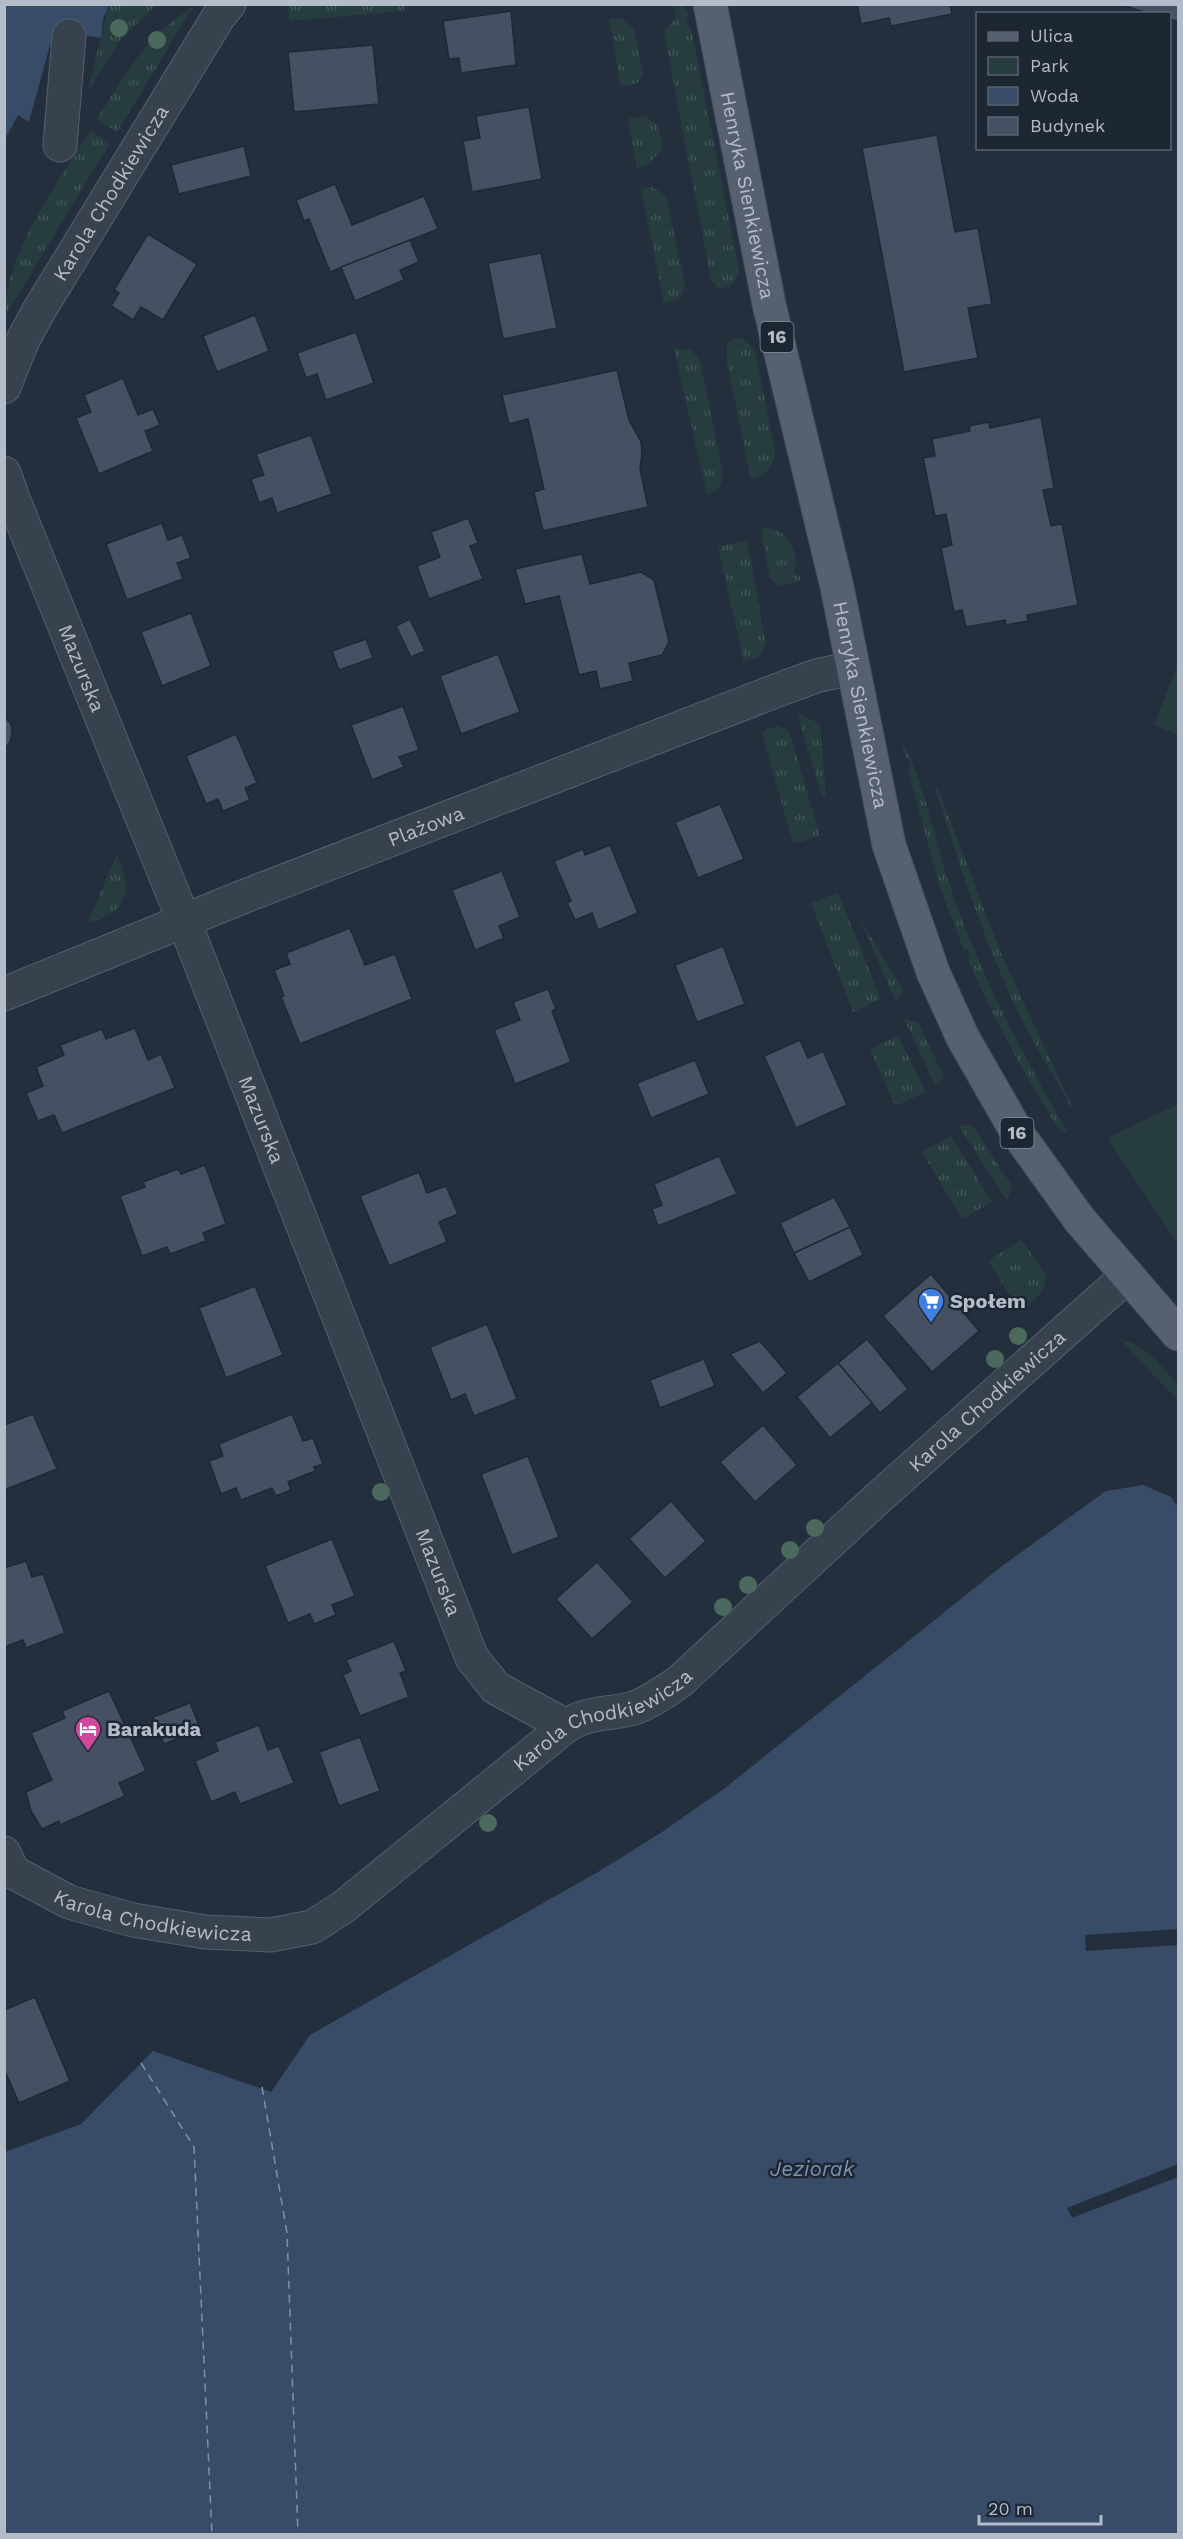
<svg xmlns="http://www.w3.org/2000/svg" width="1183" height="2539" viewBox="0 0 1183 2539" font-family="'Work Sans',sans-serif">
<defs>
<pattern id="grass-tufts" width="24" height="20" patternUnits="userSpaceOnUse" patternTransform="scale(1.5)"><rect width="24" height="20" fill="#263c3f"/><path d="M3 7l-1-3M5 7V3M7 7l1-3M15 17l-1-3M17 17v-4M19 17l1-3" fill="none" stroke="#435659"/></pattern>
</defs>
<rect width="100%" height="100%" fill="#242f3e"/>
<g fill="url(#grass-tufts)">
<path d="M109,5H156L122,38L88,90Z"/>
<path d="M288,5H404V11L289,21Z"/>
<path d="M673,5H684L689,16L686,20L687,25L691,28L739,269C738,280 731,290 719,288L711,280L664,32L677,17Z"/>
<path d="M192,8L117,132L97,119C124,76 147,35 192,8Z"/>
<path d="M621,18L634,29L643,75L637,83L621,87L609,19Z"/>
<path d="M644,116L658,126L663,149L647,165L637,168L628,119Z"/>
<path d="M90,131L110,143L5,316C4,255 58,182 90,131Z"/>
<path d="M652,187L666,196L685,284C684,298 676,300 664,303L641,189Z"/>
<path d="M734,338L742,339L755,350L775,452C773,467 766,476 751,479L727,362V344Z"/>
<path d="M674,348L691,350L700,360L723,474C722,485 718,493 707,495Z"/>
<path d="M768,528C788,531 794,546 797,564L794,567L795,573L800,576V581L780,586L770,578L761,529Z"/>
<path d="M747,540L766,645L759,657L744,662L718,547Z"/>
<path d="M797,713L820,724L826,797H822Z"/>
<path d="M777,726L789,731L820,836L793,844L762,732Z"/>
<path d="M901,739C926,785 935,846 953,895C982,978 1022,1054 1066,1129L1065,1133L1057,1127C1023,1073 994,1018 968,960L970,955L968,950L963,948L939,884L908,769L911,766L910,760L906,757Z"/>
<path d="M937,786L1002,956L1077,1117C1054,1077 1030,1038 1011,997C980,929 957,858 935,787Z"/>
<path d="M117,854C132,891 130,911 88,923Z"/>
<path d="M838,893L881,999L853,1012L811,903Z"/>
<path d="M859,917L903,990L896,1002Z"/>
<path d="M904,1019L918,1022L944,1077L936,1086Z"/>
<path d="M898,1036L926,1092L895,1106L870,1049Z"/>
<path d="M958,1125H972L1012,1186L1007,1200Z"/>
<path d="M951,1136L992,1202L962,1219L922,1152Z"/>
<path d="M1021,1240C1049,1277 1058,1279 1021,1313L988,1261Z"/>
<path d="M1120,1339C1145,1345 1162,1366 1178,1385V1401Z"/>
</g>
<g fill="#263c3f">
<path d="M1178,664V735L1154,725Z"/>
<path d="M1178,1104V1244L1107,1138Z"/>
</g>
<g fill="#394c67">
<path d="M5,5H109L103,19L101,38L54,30L29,122L18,115L5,139Z"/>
<path d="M1143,1485L1171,1497L1178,1507V2534H5V2152L81,2124L153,2051L271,2092L310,2035L598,1872L662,1832L725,1788L1002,1566L1106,1491Z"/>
</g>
<g fill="#242f3e">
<path d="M1178,1929V1945L1086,1951L1085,1935Z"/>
<path d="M1178,2164V2177L1072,2218L1067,2208Z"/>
</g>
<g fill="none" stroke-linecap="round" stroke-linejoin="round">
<g stroke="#7c92b1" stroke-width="1.5" stroke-dasharray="8 6" stroke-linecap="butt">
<path d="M141,2063L194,2147L212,2534"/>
<path d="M262,2087L287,2233L298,2534"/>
</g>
</g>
<g fill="#455162" stroke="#1f2835" stroke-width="1.5">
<path d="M857,4H950L952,14L891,26L889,18L861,24Z"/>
<path d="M1120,4H1178V22L1170,19V14H1150Z"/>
<path d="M511,11L516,65L461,73L459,58L449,59L443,21Z"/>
<path d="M373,45L379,104L294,112L288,52Z"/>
<path d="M529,107L542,179L472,192L463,141L480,138L476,116Z"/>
<path d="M937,135L955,232L978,228L992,304L968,308L978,358L904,372L862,148Z"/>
<path d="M244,146L251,176L179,194L171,165Z"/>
<path d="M335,184L352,225L424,196L438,229L330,272L309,219L304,221L296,200Z"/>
<path d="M148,234L197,264L163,320L141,307L133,320L111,306L119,293L114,290Z"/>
<path d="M410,240L419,262L400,270L404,280L355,301L341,267Z"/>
<path d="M541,253L557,328L503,339L488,263Z"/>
<path d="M255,315L269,351L217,372L203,336Z"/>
<path d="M356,332L374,383L326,400L317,374L306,378L297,353Z"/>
<path d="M617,370L629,420L641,442L642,453L640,469L648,507L543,531L534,492L544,489L528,419L509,424L502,395Z"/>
<path d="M123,378L138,415L153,409L160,425L145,431L153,451L99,474L76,418L91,412L84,395Z"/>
<path d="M1041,417L1054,488L1043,490L1051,526L1062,524L1078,605L1027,615L1028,621L1006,625L1005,620L966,627L962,610L954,612L941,548L952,545L946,514L935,516L923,458L935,456L932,439L970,431L969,426L989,422L990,428Z"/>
<path d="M311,435L332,494L277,513L272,498L259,503L251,479L264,475L256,454Z"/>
<path d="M468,518L478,543L470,546L483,579L429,599L417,566L440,557L431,532Z"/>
<path d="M162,523L168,540L182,535L191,558L177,563L183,579L127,600L106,544Z"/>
<path d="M582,554L590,584L641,572L654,580L669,642L662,655L629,663L633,681L600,689L596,671L579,675L559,596L525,604L515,569Z"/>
<path d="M191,613L211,666L162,686L141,632Z"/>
<path d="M410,619L425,651L411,657L396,626Z"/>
<path d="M366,639L373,658L339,670L332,651Z"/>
<path d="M498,654L520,712L461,734L440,676Z"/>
<path d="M403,706L419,750L399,757L404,767L372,780L351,725Z"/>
<path d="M4,716L11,724L12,733L10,742L4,750Z"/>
<path d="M236,734L257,783L245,788L250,800L223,811L218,799L206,804L186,756Z"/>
<path d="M720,804L744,859L698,878L675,822Z"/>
<path d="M610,845L638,913L598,930L592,913L575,920L567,903L571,901L554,861L583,849L585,855Z"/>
<path d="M502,871L520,917L499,926L504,938L475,950L452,890Z"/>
<path d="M350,928L365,965L395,954L412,999L300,1044L281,997L284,996L274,970L290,964L286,953Z"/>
<path d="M723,946L745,1004L697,1022L675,965Z"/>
<path d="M548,989L556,1009L552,1011L571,1062L515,1084L494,1030L520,1020L513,1002Z"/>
<path d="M135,1028L148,1060L161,1054L175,1088L62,1133L54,1115L38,1121L26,1093L43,1086L36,1067L64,1055L60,1045L102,1029L106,1039Z"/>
<path d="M800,1040L808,1058L823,1051L847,1105L796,1128L764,1056Z"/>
<path d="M695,1060L709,1094L651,1118L637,1083Z"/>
<path d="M719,1156L737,1194L658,1226L652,1209L662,1205L654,1184Z"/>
<path d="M205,1165L226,1224L203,1233L206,1241L170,1254L167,1247L142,1256L120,1196L145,1187L143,1182L178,1169L181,1174Z"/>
<path d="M419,1172L427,1193L446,1186L458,1214L439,1222L447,1242L389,1266L360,1196Z"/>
<path d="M834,1197L850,1227L794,1253L780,1223Z"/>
<path d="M850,1227L863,1255L809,1282L794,1253Z"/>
<path d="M931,1274L979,1331L932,1372L883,1316Z"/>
<path d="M255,1286L283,1355L226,1378L199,1308Z"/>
<path d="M487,1324L517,1399L474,1416L465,1394L451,1400L430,1347Z"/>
<path d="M867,1339L908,1389L880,1413L838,1363Z"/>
<path d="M760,1341L787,1373L763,1393L730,1354Z"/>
<path d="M704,1359L715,1386L660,1408L650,1380Z"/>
<path d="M838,1363L872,1403L830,1438L797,1397Z"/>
<path d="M33,1414L57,1469L4,1490V1425Z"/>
<path d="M292,1414L303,1441L313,1438L323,1464L314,1467L315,1471L288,1482L291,1490L276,1496L272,1488L241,1500L236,1488L221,1494L209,1461L223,1456L219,1444Z"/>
<path d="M763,1425L797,1465L755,1502L720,1462Z"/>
<path d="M528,1456L559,1537L512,1555L481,1474Z"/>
<path d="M671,1501L706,1541L665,1578L629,1539Z"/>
<path d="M332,1539L355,1596L332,1605L336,1615L314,1624L310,1614L288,1623L265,1566Z"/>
<path d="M26,1561L32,1577L43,1574L65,1633L26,1648L23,1640L4,1647V1568Z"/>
<path d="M597,1562L633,1602L592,1639L556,1599Z"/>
<path d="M394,1641L406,1671L400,1673L409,1697L360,1716L343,1675L351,1671L346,1660Z"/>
<path d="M109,1691L146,1771L119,1783L125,1796L60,1825L59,1821L42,1829L31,1811L26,1792L52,1780L31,1733L65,1718L62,1711Z"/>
<path d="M190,1703L201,1730L164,1744L153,1717Z"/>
<path d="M259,1725L268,1750L279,1746L294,1783L240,1804L235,1792L211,1802L195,1761L218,1751L215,1742Z"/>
<path d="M360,1737L380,1791L339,1806L319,1752Z"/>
<path d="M35,1997L70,2081L19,2103L4,2069V2010Z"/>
</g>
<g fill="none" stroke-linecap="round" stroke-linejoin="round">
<g stroke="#565f6c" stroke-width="35">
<g id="minor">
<path d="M60,145L69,36"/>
<path id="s1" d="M4,387L22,342L38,312L219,16L229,4"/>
<path id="s2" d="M4,473L14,501L184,921L472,1658L496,1688L566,1726"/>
<path id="s3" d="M4,994L240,898L778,690L816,676L852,668"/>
<path id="s4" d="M4,1853L13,1872L69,1902L133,1920L205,1932L271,1935L312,1927L342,1908L566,1726C589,1711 609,1715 634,1708C651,1702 664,1692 679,1682L877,1499L1127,1276"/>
</g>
</g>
<g stroke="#414a57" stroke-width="35">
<g id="major">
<path id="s5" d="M710,4L769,304L837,587L889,845L933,972L963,1038L1018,1134L1079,1219L1178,1334"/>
</g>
</g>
<use href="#minor" stroke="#38414e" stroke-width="33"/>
<use href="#major" stroke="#56606e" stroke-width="33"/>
</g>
<g fill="#4b6a5d">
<circle cx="119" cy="28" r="9"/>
<circle cx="157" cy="40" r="9"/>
<circle cx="1018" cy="1336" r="9"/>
<circle cx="995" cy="1359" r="9"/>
<circle cx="381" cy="1492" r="9"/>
<circle cx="815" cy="1528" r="9"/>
<circle cx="790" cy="1550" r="9"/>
<circle cx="748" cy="1585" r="9"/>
<circle cx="723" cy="1607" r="9"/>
<circle cx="488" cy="1823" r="9"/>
</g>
<defs>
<g id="supermarket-pin" transform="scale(1.35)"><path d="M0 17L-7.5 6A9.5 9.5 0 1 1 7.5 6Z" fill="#3f7fe0" stroke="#1d2633"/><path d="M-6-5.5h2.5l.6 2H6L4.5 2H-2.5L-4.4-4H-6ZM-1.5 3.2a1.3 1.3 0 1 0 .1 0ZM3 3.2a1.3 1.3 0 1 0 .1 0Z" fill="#fff"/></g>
<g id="hotel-pin" transform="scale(1.35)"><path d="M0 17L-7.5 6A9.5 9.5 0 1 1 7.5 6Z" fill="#d1479c" stroke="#1d2633"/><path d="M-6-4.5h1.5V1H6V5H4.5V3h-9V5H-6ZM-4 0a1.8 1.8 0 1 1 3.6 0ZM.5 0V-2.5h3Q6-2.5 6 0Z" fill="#fff"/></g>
</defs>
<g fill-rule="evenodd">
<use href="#supermarket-pin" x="931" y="1301"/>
<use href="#hotel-pin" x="88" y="1729"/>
</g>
<g text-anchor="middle" stroke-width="5" stroke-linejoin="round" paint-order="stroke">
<g fill="#1d2633" stroke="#878f9c" stroke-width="1.5">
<rect x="760.5" y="322" width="33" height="30" rx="4.5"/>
<rect x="1000.5" y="1118" width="33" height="30" rx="4.5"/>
</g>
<g font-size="18" font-weight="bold" fill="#b4bcc9">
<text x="777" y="343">16</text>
<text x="1017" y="1139">16</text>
</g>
<g font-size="20" fill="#b4bcc9" stroke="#1d2633">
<text dy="7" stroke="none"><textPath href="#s1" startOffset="222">Karola Chodkiewicza</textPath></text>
<text dy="7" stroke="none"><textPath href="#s5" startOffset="195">Henryka Sienkiewicza</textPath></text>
<text dy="7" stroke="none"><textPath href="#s2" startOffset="210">Mazurska</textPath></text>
<text dy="7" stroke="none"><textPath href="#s5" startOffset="717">Henryka Sienkiewicza</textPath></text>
<text dy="7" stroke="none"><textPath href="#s3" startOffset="454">Plażowa</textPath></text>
<text dy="7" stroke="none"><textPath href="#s2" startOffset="696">Mazurska</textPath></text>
<text dy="7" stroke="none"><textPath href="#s4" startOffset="1196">Karola Chodkiewicza</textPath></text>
<text dy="7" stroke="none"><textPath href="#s2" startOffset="1182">Mazurska</textPath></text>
<text dy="7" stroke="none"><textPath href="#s4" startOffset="692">Karola Chodkiewicza</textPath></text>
<text dy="7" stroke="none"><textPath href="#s4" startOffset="170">Karola Chodkiewicza</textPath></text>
</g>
<g font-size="20" font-weight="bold" fill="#b4bcc9" stroke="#1d2633" text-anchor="start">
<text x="950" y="1308">Społem</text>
<text x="107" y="1736">Barakuda</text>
</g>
<g font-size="21" font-style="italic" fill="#7c92b1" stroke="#1d2633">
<text x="812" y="2176">Jeziorak</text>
</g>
</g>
<rect width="1183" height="2539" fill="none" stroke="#b4bcc9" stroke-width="12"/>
<rect x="976" y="12" width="195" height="138" fill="#1d2633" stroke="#59626f" stroke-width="1.5"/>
<rect x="988" y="32" width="30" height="9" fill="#56606e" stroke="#59626f" stroke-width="1.5"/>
<text x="1030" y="42" font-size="18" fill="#b4bcc9">Ulica</text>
<rect x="988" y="57" width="30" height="18" fill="#263c3f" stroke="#59626f" stroke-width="1.5"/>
<text x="1030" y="72" font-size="18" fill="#b4bcc9">Park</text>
<rect x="988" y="87" width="30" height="18" fill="#394c67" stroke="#59626f" stroke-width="1.5"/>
<text x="1030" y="102" font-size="18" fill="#b4bcc9">Woda</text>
<rect x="988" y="117" width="30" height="18" fill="#455162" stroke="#59626f" stroke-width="1.5"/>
<text x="1030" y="132" font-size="18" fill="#b4bcc9">Budynek</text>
<path d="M979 2515v9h122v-9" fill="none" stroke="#b4bcc9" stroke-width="3"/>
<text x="988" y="2515" font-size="18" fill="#b4bcc9" stroke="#1d2633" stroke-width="4.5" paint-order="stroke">20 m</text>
</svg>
